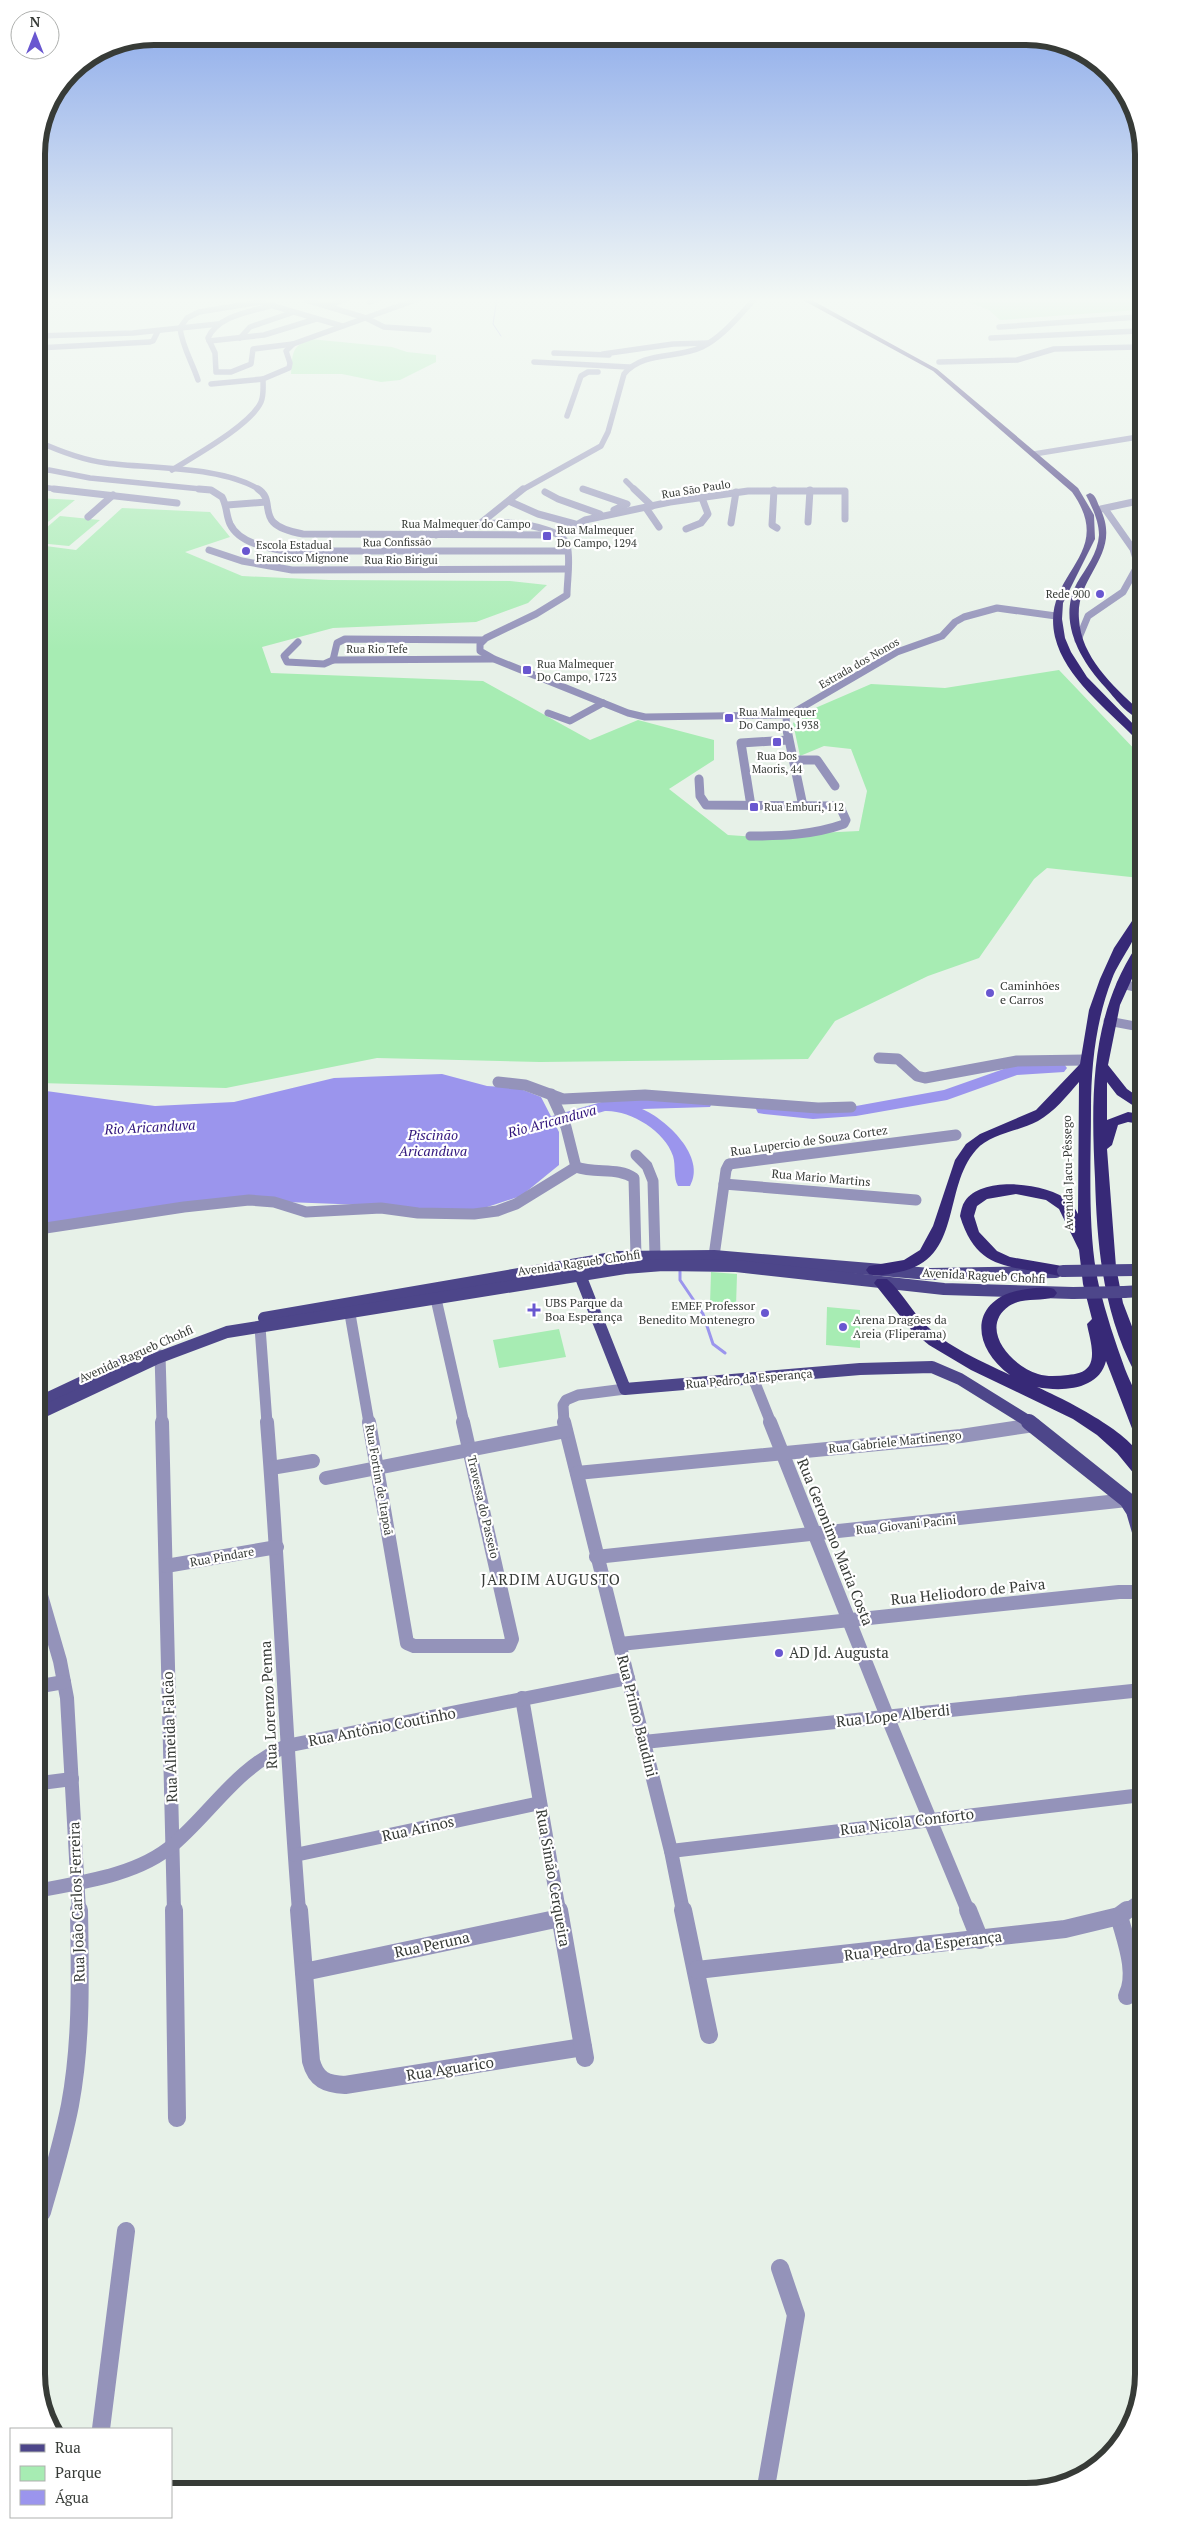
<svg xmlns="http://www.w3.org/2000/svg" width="1180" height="2528" viewBox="0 0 1180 2528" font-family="'PT Serif',serif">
<rect width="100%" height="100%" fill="#e7f1e8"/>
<g fill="#a7ecb3">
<path d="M958,298H1138V310L1000,320L989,310Z"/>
<path d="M310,339L392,347L407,352L436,355V362L400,380L381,382L342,374H291C293,355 290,347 310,339Z"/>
<path d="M37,498L75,500L38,530Z"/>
<path d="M122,508L210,512L230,537L185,552L242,576L329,580L510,581L547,585L528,603L476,622L333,628L262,647L271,673L483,681L590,740L638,720L714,740V760L669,789L728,835L783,839L817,833L859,831L867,791L851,749L824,746L800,756L793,723L813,709L871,684L945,688L1059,670L1139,754L1140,878L1047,868L1034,879L979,958L928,976L835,1021L808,1059L540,1062L377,1058L226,1088L39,1083L38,545L76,550Z"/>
<path d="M60,516L100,520L69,546L38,543V535Z"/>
<path d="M711,1272L737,1274L736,1306L710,1305Z"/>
<path d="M827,1307L860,1310V1348L826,1345Z"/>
<path d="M559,1329L566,1357L499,1368L493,1340Z"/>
</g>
<path fill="#9b95ed" d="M442,1074L487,1086L518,1088L541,1097L559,1132V1165L521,1196L478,1210L430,1213L390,1206L286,1202L262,1198L39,1226V1090L155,1106L234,1102L334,1078Z"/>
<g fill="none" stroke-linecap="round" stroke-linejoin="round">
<path stroke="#9b95ed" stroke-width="1" d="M497,298L493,324L501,336"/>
<path stroke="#9b95ed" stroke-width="3" d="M680,1271V1280L703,1314L713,1344L725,1353"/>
<g fill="#9b95ed" fill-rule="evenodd">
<path d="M1059,1063L1064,1064L1067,1068L1064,1072L1017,1075L947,1100L856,1116L813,1119L764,1114L758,1113L756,1109L758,1105L764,1104L813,1109L856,1106L944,1090L1015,1065Z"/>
<path d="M704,1098L710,1099L712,1103L710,1107L642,1109C666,1119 707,1157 690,1186H678C673,1178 676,1166 673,1156C665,1131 630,1110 605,1111L530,1133L524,1132L522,1128L524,1124L605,1101Z"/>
</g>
<g stroke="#9493ba" stroke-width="5.5">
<path d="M307,298L306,300L366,318L384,327L429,330"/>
<path d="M369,302L382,298"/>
<path d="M270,306C249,312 218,316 208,338L215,353L216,372H231L251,364L253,349L293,344"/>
<path d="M327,306L349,298"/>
<path d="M999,327L1138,317"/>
<path d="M37,336L133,333L218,324"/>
<path d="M240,338L250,327L294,312"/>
<path d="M991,338L1138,331"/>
<path d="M209,341L264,335L316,319"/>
<path d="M37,348L150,342L153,341L158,331"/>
<path d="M554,353L609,355"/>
<path d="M603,354L673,344L708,343"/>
<path d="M534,362L629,367"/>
<path d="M939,362L1017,360L1054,349L1138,347"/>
<path d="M198,380C192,362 182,346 180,328L187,318L199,312L260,302L342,326"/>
<path d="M211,384L263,379"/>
<path d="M567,416L581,376L588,372H598"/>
<path d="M37,441C59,451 82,460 106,463C151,469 223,466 260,490"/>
<path d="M1034,454L1138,437"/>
<path d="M172,470C194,456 251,425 261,402C264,395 263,387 263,379L289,368L290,363L286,351L293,344L421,298"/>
<path d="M37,474L49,470L90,478L211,490"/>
<path d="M626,481L635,490"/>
<path d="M37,486L61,490"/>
<path d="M583,489L586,490"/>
<path d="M522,490L601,446L608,432L624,374C643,351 677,359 702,347C724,336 739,315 756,298"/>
</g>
<g stroke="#9493ba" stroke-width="7">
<path d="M54,489L177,503"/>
<path d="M199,489L211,490L222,497C227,506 226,515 230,524C239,543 267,548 285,551H566"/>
<path d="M258,489C279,502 250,525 303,534L550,535"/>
<path d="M583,489L627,504L614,510"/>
<path d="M634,489L652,506"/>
<path d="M774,490L772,525L777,528"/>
<path d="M545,492L558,499L600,514L595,516"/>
<path d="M511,502L538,514L575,524"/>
<path d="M227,505L266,502"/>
<path d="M646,508L659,527"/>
<path d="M1101,509L1138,501"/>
<path d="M88,517L113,495"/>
<path d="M482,522L523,489"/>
<path d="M808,522L810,490"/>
<path d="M731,523L736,492"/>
<path d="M686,529L701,523L708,514L702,498"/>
<path d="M436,535C472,523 513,517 550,531C556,533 565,538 567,545C571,560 567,580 567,595L536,614L486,638L480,644V651L494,659L628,713L645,717L789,715L897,652L942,636L955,622L964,617L997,608L1056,616"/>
<path d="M559,535L585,520L670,502L748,491H845V519"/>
<path d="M209,550L242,561L292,570L565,569"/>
<path d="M483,640L345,639L337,643L333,660L492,659"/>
<path d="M1078,640L1088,616L1123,592L1138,565L1133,549L1105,509"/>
<path d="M298,642L284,656L287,662L324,664L333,660"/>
<path d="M548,713L570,721L603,703"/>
<path d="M786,716L787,732"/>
</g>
<g stroke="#9493ba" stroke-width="9">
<path d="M787,730L803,806"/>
<path d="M793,760H817L835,786"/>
<path d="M699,779L700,796L706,805L835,806L841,809L846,820L844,824C813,835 782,836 750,836"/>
<path d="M751,806L741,743L788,740"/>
<path d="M1121,984L1140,988"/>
<path d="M1108,1021L1140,1027"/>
</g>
<g stroke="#9493ba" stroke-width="11">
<path d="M879,1058L898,1059L917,1076L925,1078L1017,1061L1085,1060"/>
<path d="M498,1082L525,1085L563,1099L645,1095L818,1108L851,1107"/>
<path d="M551,1094L566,1127L576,1167C596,1174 618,1167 634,1178L636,1256"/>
<path d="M636,1155L647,1166L653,1181L655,1255"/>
<path d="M724,1184L916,1200"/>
<path d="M39,1229L184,1207L249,1200L274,1202L306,1212L381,1208L418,1213L474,1214L497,1211L516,1204L576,1167"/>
<path d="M714,1256L726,1170L729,1164L956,1135"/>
<path d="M436,1299L464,1423"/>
<path d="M350,1314L369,1423"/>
<path d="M260,1327L267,1423"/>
<path d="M160,1355L162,1423"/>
<path d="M753,1378L771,1423"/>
<path d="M564,1423L563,1405L566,1400L578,1395L625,1389"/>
</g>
<g stroke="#9493ba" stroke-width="14">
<path d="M162,1422L174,1911"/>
<path d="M267,1422C280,1585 286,1748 299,1911"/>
<path d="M369,1422L407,1643L414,1646H509L512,1639L463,1422"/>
<path d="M564,1422L671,1851L683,1911"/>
<path d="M770,1422L887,1716L968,1911"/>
<path d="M271,1468L313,1461"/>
<path d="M577,1473L961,1436L1034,1425"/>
<path d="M326,1478L566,1431"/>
<path d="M596,1557L1127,1500"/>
<path d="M166,1566L277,1547"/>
<path d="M40,1592L60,1661L67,1698L79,1911"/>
<path d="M620,1644L1119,1592H1142"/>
<path d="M41,1686L64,1682"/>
<path d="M522,1698L559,1911"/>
<path d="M644,1742L1142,1690"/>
<path d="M41,1783L72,1779"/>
<path d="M671,1851L1142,1795"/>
<path d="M295,1855L540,1803"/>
<path d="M41,1890C85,1882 140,1874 174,1844C214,1809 236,1769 286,1746L628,1678"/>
<path d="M1126,1911L1142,1900"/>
</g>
<g stroke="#9493ba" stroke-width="18">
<path d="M174,1910L177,2118"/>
<path d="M299,1910L311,2061C316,2080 326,2084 345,2085L583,2047"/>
<path d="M559,1910L585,2058"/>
<path d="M683,1910L709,2035"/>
<path d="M968,1910L980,1940"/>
<path d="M1119,1916C1125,1939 1139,1973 1127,1996"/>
<path d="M697,1970L1065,1929L1119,1916L1127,1910"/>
<path d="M304,1972L560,1918"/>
<path d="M42,2212C52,2177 63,2141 70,2105C82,2041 80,1975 79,1910"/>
<path d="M101,2429L126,2231"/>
<path d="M766,2487L796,2315L780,2268"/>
</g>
<g stroke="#4d468a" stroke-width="12">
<path d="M583,1268L580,1275L625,1389L860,1369L932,1367L960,1379L1031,1423"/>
<path d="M1124,1292L1141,1291"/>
<path d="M264,1318L618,1257L714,1256L930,1274L1056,1272"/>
<path d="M40,1402L140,1355"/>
<path d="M40,1413L155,1359L227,1332L625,1268L663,1265L736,1266L944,1289L1073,1293"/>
</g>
<path stroke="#4d468a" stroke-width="16" d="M1029,1422L1127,1500L1134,1511L1141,1535"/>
<g fill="#372977" fill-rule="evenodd">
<path d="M799,298H808L937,369L1078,488L1094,515L1095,539L1063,603L1062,619L1065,638L1071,652L1087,677L1139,730V739L1135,738C1107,709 1065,678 1055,637C1040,572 1118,557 1072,492L933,371Z"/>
<path d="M1090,493C1096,495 1097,502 1100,508C1123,555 1075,575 1079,619C1081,657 1113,686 1139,710V718C1127,715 1114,697 1105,687C1080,660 1057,620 1077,583C1086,568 1098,553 1099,535C1099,521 1092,507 1086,495Z"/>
<path d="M1136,915H1140C1140,937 1120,958 1112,979C1096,1020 1091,1065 1091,1109C1091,1163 1087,1234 1099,1286C1106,1314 1115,1342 1125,1369C1130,1382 1139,1398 1141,1411C1142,1420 1141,1429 1141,1438L1135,1436L1133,1431L1106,1361C1099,1390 1062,1392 1037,1387C1062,1398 1131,1432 1141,1458C1143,1463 1141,1472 1141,1477L1135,1475L1117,1453L1097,1435L1073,1419L971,1370L929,1345L912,1331L874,1283L877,1279H887C902,1292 911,1310 924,1323C947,1347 981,1361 1010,1375C968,1344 971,1296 1027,1289C1036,1288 1046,1286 1054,1289L1057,1293L1054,1297C1040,1302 1022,1297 1009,1306C978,1328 1011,1366 1038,1374C1047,1377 1058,1376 1068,1375C1076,1374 1084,1373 1089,1366C1096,1355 1089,1336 1087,1324L1092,1319L1083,1284L1079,1250L1059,1209L1046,1200L1016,1194L987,1199L977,1206L974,1216L979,1232L997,1251L1010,1257L1068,1267L1071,1271L1068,1275L1063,1277C1014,1264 978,1275 960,1216C961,1211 962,1205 965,1201C983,1175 1047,1183 1069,1201C1073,1204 1075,1209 1078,1214L1079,1082C1067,1096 1054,1112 1038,1121C1018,1132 991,1133 976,1150C942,1188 963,1260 899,1272C889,1274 878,1277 869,1274L866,1270L869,1266L904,1260L920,1250L933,1226L955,1160L966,1144L980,1134L1036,1110L1080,1064L1089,1010L1100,979L1114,948Z"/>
<path d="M1140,946V961L1120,1005L1108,1065L1127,1089L1140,1098V1110L1117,1095L1107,1082V1120L1128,1112L1140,1114V1124L1128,1122L1118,1125L1112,1145L1107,1149L1116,1267L1123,1303L1141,1350V1375L1135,1373C1103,1312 1097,1247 1095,1178C1091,1098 1090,1017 1136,947Z"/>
</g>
<g stroke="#4d468a" stroke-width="12">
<path d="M1063,1271L1134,1270"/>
<path d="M1073,1293L1124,1292"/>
</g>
</g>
<linearGradient id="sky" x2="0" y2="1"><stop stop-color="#89a8ea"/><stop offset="0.46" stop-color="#f4f9f5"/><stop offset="1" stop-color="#f4f9f5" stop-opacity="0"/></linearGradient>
<rect width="1180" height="652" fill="url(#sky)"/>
<g fill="#6957d0" stroke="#fff" stroke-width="2">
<rect x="542" y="531" width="10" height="10" rx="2.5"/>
<circle cx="246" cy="551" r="5"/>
<circle cx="1100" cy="594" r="5"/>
<rect x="522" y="665" width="10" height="10" rx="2.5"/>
<rect x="724" y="713" width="10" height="10" rx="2.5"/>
<rect x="772" y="737" width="10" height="10" rx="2.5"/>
<rect x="749" y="802" width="10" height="10" rx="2.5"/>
<circle cx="990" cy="993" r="5"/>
<path d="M531.5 1302.5h5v5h5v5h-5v5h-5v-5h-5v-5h5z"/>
<circle cx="765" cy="1313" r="5"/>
<circle cx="843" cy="1327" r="5"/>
<circle cx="779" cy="1653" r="5"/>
</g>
<g text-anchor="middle" stroke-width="4.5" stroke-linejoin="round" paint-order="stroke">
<g font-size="11" fill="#373b37" stroke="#fff">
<text transform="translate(696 489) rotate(-9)" y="4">Rua São Paulo</text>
<text x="466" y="528">Rua Malmequer do Campo</text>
<text transform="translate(397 542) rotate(-1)" y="4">Rua Confissão</text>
<text x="401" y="564">Rua Rio Birigui</text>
<text x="377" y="653">Rua Rio Tefe</text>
<text transform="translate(859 663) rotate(-30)" y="4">Estrada dos Nonos</text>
</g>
<g font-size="11" fill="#373b37" stroke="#fff" text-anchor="start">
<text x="557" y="534">Rua Malmequer<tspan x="557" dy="13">Do Campo, 1294</tspan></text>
<text x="256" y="549">Escola Estadual<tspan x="256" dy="13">Francisco Mignone</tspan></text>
<text x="1090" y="598" text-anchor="end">Rede 900</text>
<text x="537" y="668">Rua Malmequer<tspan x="537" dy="13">Do Campo, 1723</tspan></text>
<text x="739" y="716">Rua Malmequer<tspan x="739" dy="13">Do Campo, 1938</tspan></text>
<text x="777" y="760" text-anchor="middle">Rua Dos<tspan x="777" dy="13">Maoris, 44</tspan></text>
<text x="764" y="811">Rua Emburi, 112</text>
</g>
<g font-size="12" fill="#373b37" stroke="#fff" text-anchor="start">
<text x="1000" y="990">Caminhões<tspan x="1000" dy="14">e Carros</tspan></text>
<text x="545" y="1307">UBS Parque da<tspan x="545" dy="14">Boa Esperança</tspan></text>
<text x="755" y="1310" text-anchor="end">EMEF Professor<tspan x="755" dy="14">Benedito Montenegro</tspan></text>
<text x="853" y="1324">Arena Dragões da<tspan x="853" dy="14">Areia (Fliperama)</tspan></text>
</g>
<g font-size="12" fill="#373b37" stroke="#fff">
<text transform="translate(809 1141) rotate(-8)" y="4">Rua Lupercio de Souza Cortez</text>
<text transform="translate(1068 1173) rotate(-91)" y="4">Avenida Jacu-Pêssego</text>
<text transform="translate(821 1178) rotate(5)" y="4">Rua Mario Martins</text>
<text transform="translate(579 1263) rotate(-8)" y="4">Avenida Ragueb Chohfi</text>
<text transform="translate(984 1276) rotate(3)" y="4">Avenida Ragueb Chohfi</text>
<text transform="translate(136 1354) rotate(-24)" y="4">Avenida Ragueb Chohfi</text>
<text transform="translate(749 1379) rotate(-5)" y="4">Rua Pedro da Esperança</text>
<text transform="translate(895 1442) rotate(-6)" y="4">Rua Gabriele Martinengo</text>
<text transform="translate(379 1480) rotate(80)" y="4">Rua Fortim de Itapoã</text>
<text transform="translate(483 1507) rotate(77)" y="4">Travessa do Passeio</text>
<text transform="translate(906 1525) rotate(-6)" y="4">Rua Giovani Pacini</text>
<text transform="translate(222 1557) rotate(-10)" y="4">Rua Pindare</text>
</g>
<g font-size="14" font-style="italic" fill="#31157c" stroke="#fff">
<text transform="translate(552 1121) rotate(-15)" y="5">Rio Aricanduva</text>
<text transform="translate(150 1127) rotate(-3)" y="5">Rio Aricanduva</text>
<text x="433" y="1140">Piscinão<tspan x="433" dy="16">Aricanduva</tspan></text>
</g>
<g font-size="15" fill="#373b37" stroke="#fff">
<text transform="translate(835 1542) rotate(68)" y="5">Rua Geronimo Maria Costa</text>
<text transform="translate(968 1592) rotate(-6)" y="5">Rua Heliodoro de Paiva</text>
<text transform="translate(269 1705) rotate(-93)" y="5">Rua Lorenzo Penna</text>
<text transform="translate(637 1716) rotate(76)" y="5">Rua Primo Baudini</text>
<text transform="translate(893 1716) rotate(-6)" y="5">Rua Lope Alberdi</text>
<text transform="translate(382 1727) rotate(-11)" y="5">Rua Antônio Coutinho</text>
<text transform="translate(170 1737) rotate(-92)" y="5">Rua Almeida Falcão</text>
<text transform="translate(907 1822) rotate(-7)" y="5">Rua Nicola Conforto</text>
<text transform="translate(418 1829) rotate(-12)" y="5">Rua Arinos</text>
<text transform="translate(553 1878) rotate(80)" y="5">Rua Simão Cerqueira</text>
<text transform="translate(77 1902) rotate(-92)" y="5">Rua João Carlos Ferreira</text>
<text transform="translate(432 1945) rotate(-12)" y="5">Rua Peruna</text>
<text transform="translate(923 1946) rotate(-7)" y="5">Rua Pedro da Esperança</text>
<text transform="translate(450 2069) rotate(-9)" y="5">Rua Aguarico</text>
</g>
<g font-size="15" letter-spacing="1" fill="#373b37" stroke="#fff">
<text x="551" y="1585">JARDIM AUGUSTO</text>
</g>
<g font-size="15" fill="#373b37" stroke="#fff" text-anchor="start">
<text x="789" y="1658">AD Jd. Augusta</text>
</g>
</g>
<path d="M0 0H1180V2528H0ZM154 45H1026A109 109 0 0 1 1135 154V2374A109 109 0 0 1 1026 2483H154A109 109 0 0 1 45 2374V154A109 109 0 0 1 154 45Z" fill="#fff" fill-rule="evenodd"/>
<path fill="none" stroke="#373b37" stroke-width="6" d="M154 45H1026A109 109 0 0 1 1135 154V2374A109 109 0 0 1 1026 2483H154A109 109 0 0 1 45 2374V154A109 109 0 0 1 154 45Z"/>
<rect x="10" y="2428" width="162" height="90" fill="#ffffff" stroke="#afb1af"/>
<rect x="20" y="2444" width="25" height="8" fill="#4d468a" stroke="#afb1af"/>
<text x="55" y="2453" font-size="15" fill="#373b37">Rua</text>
<rect x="20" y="2466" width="25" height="15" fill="#a7ecb3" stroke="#afb1af"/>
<text x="55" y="2478" font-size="15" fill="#373b37">Parque</text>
<rect x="20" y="2490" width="25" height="15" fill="#9b95ed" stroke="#afb1af"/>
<text x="55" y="2503" font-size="15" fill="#373b37">Água</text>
<g transform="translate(35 35)"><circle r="24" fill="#ffffff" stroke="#afb1af"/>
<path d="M0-4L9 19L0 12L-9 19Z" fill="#6957d0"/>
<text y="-8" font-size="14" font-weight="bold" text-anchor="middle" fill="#373b37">N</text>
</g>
</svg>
